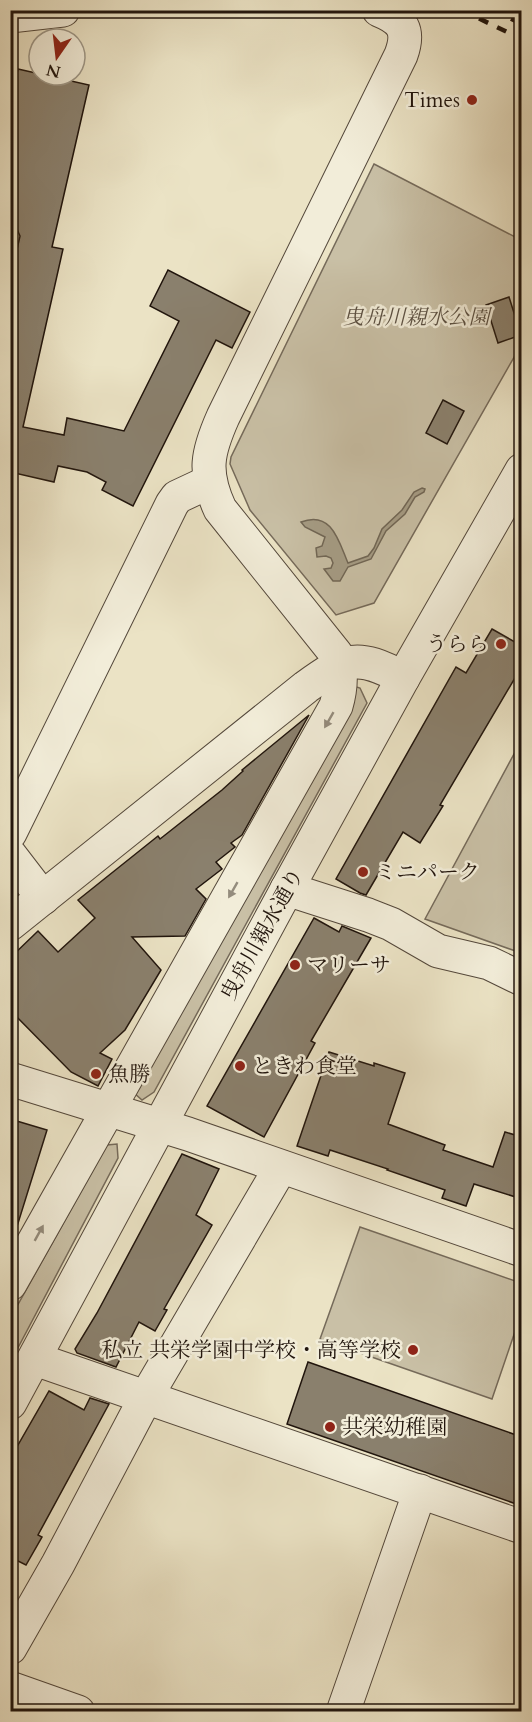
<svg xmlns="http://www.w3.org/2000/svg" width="532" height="1722" viewBox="0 0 532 1722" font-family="Cardo,'Noto Serif JP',serif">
<rect width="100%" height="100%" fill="#ebe3c5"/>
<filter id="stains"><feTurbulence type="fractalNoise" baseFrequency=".00333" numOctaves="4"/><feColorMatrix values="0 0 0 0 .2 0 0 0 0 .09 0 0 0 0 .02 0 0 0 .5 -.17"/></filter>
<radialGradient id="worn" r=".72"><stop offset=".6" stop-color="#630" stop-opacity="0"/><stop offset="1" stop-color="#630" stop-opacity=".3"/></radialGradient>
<g fill="#c9c0a6" stroke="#756a5a" stroke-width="1.5">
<path d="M374,164L521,240V345L374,603L336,615L250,510L230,464L231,457Z"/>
<path d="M350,685L360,688L367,703L154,1092L142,1100L133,1092Z"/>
<path d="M521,741V953L425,919Z"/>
<path d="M117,1144L118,1158L11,1361V1317L107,1145Z"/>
<path d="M360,1227L521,1283V1314L492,1399L320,1339Z"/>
</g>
<path fill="#a69d86" stroke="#716756" stroke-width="1.5" d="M422,488L425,489L424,492L415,497L405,514L386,531L371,559L348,567L340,581H333L324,569L331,568L333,563L331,558L326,556L317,557L316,548L322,546L325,537L305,527L301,522C332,510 339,542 348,563L368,556L374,548L382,529L402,510L414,492Z"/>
<g fill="#8a806d" stroke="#21150d" stroke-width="1.5">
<path d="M18,69L89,85L52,247L63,249L23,427L64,435L67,418L124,431L179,321L150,306L168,270L250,312L232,348L216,340L133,506L102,490L106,482L87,472L58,466L54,482L10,472V281L20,236L10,213V101Z"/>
<path d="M509,297L521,335L498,343L486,305Z"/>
<path d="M443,400L464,411L447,444L426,433Z"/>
<path d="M492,629L522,646V666L440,805L443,806L420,843L403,832L366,895L360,893L336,879L456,667L466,673Z"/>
<path d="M309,715L242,835L231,843L235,847L216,862L222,869L196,889L206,899L185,936L132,937L161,970L125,1030L100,1053L112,1059L98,1086L71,1072L10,1010V958L38,931L58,952L95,918L78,900L158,836L160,839L222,790L243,771L242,770Z"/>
<path d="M314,918L339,932L342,926L371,938L311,1041L315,1043L264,1137L207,1106Z"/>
<path d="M329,1052L374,1066V1063L405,1073L388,1124L445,1145L443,1150L493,1167L505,1132L522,1137V1199L474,1184L466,1206L442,1198L445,1190L387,1170L388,1169L330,1150L328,1156L297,1146Z"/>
<path d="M10,1119L47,1130L15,1233L10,1232Z"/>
<path d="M182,1154L219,1169L196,1215L212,1225L164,1309L167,1310L155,1331L139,1322L116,1367L77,1353L75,1349L97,1313Z"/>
<path d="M308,1362L522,1437V1506L287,1424Z"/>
<path d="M49,1391L84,1410L90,1398L109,1404L38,1535L42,1537L26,1565L10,1557V1459Z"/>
</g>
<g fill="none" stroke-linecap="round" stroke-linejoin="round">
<g stroke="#54483b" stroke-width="35">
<g id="minor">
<path d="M10,16L63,10"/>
<path d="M10,833L172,504L177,497L209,482"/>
<path d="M10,855L43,898"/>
<path d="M287,889L368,915L391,924L438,951L489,963L522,979"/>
<path d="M10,924L306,687C346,658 357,653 403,678"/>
<path d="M10,1079L188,1134L522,1250"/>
<path d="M10,1284L336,706C341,689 342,670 336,654L220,509C203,472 207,453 223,417L401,55C410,30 403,20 379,10"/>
<path d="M35,1359L522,1527"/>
<path d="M10,1403L287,889L403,678L522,470"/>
<path d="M10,1648L58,1564L146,1397L281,1167"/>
<path d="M10,1688L78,1712"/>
<path d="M343,1712L420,1491"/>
</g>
</g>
<use href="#minor" stroke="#f2edd9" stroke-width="33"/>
<g stroke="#21150d" stroke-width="4.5" stroke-dasharray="10 10" stroke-linecap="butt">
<path d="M461,10L522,39"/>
<path d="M493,10L522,24"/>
</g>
</g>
<defs><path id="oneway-solid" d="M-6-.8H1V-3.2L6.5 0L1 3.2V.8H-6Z" transform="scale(1.5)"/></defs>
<g fill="#948c7d">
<use href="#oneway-solid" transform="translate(329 720) rotate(120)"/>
<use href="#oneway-solid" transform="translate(233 890) rotate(120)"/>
<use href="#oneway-solid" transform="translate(39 1233) rotate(-61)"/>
</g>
<g fill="#8f2418" stroke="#f2edd9" stroke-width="2">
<circle cx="472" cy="100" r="6"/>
<circle cx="501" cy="644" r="6"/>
<circle cx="363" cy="872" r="6"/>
<circle cx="295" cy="965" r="6"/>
<circle cx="240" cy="1066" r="6"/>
<circle cx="96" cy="1074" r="6"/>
<circle cx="413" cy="1350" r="6"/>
<circle cx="330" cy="1427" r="6"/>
</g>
<g text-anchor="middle" stroke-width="5" stroke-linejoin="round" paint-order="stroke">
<g font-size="21" fill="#21150d" stroke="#f2edd9" text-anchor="start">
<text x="460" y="107" text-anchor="end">Times</text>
<text x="489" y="651" text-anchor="end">うらら</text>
<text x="375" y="879">ミニパーク</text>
<text x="307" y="972">マリーサ</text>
<text x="252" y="1073">ときわ食堂</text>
<text x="108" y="1081">魚勝</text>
<text x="401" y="1357" text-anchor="end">私立 共栄学園中学校・高等学校</text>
<text x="342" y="1434">共栄幼稚園</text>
</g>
<g font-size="21" font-style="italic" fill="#5c5143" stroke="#f2edd9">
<text x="416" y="324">曳舟川親水公園</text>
</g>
<g font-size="21" fill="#21150d" stroke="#f2edd9">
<text transform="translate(262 934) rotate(-61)" y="7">曳舟川親水通り</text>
</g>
</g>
<rect width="532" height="1722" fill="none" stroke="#ebe3c5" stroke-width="36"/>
<rect x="12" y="12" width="508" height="1698" fill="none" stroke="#21150d" stroke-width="3"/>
<rect x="18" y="18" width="496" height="1686" fill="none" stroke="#21150d" stroke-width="1.5"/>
<g transform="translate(57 57) rotate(194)"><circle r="28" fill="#f2edd9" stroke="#9e9787" stroke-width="1.5"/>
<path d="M0-4.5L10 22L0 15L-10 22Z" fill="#8f2418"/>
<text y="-9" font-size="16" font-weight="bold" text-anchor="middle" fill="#21150d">N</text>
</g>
<rect width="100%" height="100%" filter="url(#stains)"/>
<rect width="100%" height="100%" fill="url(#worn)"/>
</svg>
